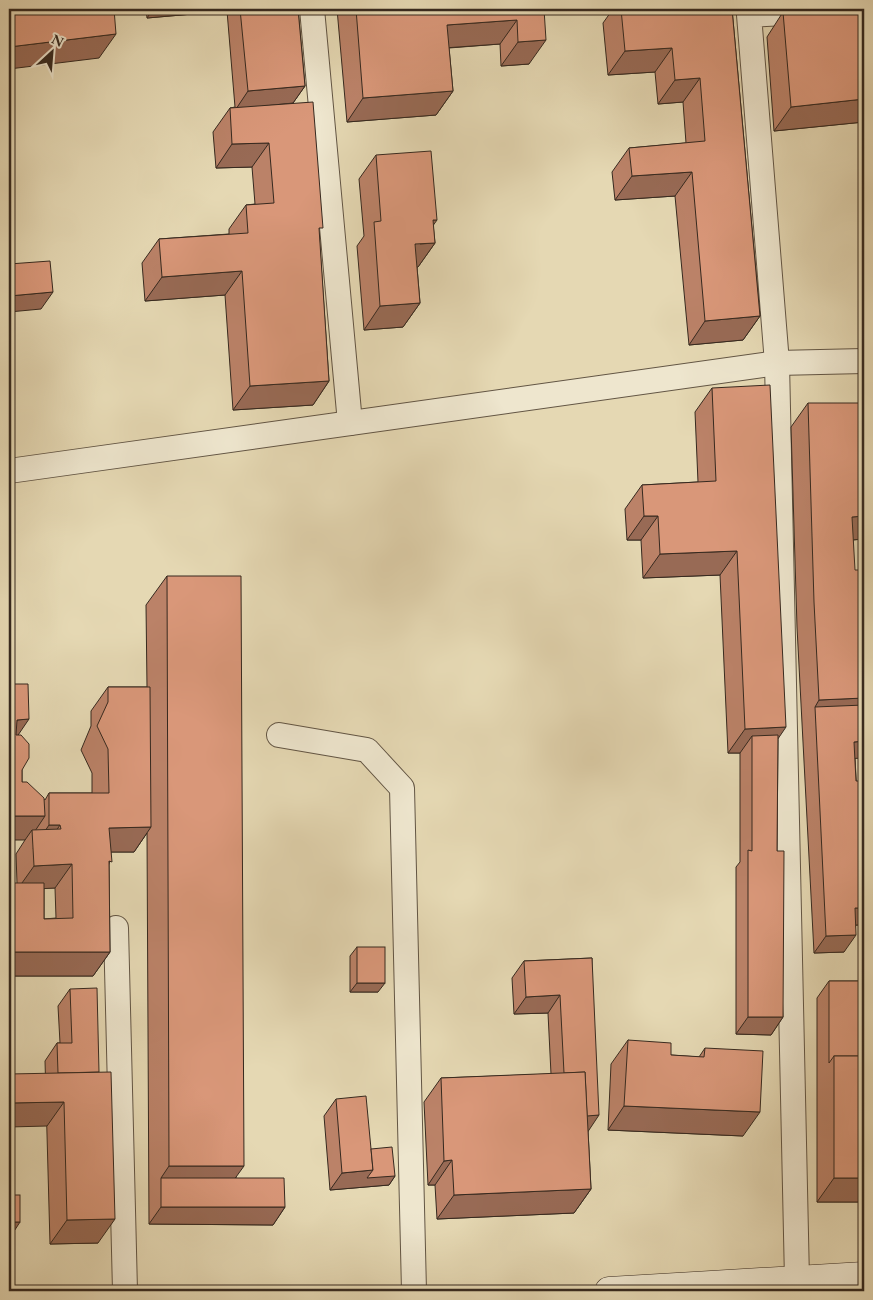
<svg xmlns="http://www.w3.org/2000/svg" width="873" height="1300" viewBox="0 0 873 1300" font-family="'EB Garamond',serif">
<rect width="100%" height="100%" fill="#e5d8b3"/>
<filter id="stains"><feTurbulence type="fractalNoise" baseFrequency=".004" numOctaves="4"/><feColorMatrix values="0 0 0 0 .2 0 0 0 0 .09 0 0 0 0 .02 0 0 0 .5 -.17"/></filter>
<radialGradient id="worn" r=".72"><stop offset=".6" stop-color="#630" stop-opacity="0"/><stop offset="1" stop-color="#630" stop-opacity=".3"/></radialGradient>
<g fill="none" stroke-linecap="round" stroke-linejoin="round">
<g stroke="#625544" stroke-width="26">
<g id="lane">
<path d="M312,9L350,423"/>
<path d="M9,471L777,363L864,361"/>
<path d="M279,735L367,750L402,788L414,1291"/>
<path d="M116,928L125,1291"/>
<path d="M797,1280L777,363L749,15L859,9"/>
</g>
</g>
<g stroke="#36291f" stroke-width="29">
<path id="secondary" d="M609,1291L864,1276"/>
</g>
<use href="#lane" stroke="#eee6ce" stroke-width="24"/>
<use href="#secondary" stroke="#eee6ce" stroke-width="28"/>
</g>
<g fill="#bb8268" stroke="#36291f" fill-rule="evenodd">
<path d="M146,9H298L305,86L293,103L319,233L329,381L313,405L233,410L225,295L145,301L142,263L159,239L229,234V229L246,205L255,204L252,167L216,168L213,132L230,108L235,107L227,11L147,18Z"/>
<path d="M337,9H544L529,64L501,66L500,44L449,48L453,91L436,115L347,122Z"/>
<path d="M613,9H732L760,316L743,340L689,345L675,196L615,200L612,172L629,148L686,143L683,102L658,104L655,72L608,75L603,23Z"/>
<path d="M864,9V122L774,131L767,37L783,12Z"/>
<path d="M376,155L433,224L435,243L418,267H417L420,303L403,327L364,330L357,246L364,236L359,179Z"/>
<path d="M712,388L778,740L777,851L783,1017L771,1035L736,1034V867L740,862V753H728L720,575L643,578L641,540H627L625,509L642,485L698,482L695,412Z"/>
<path d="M808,403L864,539L853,540L855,758L864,925H856L844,952L814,953L797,627L791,427Z"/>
<path d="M167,576L236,1178L285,1207L273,1225L149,1224L147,833L134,852H111L109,865L110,952L93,976H9L17,883L16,854L25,840L18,735L22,770V782L45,800L49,793H92V773L81,750L91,726V711L108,687H147L146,605ZM44,888H55L56,918L44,919Z"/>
<path d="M357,947L378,992H350V956Z"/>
<path d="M592,958L588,1131L591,1189L574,1213L437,1219L435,1185H428L424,1102L441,1078L551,1074L548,1013L514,1014L512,978L524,961Z"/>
<path d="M829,981H864V1202H817V998Z"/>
<path d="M70,989L98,1243L50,1244L45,1061L57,1043H60L58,1006Z"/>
<path d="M628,1040L671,1055L699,1057L705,1048L743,1136L608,1130L611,1064Z"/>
<path d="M336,1099L371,1149L395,1176L389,1185L330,1190L324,1116Z"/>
</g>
<g fill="#986a55" stroke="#36291f">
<path d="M153,9H228L227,11L147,18Z"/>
<path d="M517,20L500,44L430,49L447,25Z"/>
<path d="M116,34L99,58L9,69V47Z"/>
<path d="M546,40L529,64L501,66L518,42Z"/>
<path d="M672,48L655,72L608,75L625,51Z"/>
<path d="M700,78L683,102L658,104L675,80Z"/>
<path d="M305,86L293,103L236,109L248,91Z"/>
<path d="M453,91L436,115L347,122L363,98Z"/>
<path d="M864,99V122L774,131L791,107Z"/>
<path d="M269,143L252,167L216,168L232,144Z"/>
<path d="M692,172L675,196L615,200L632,176Z"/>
<path d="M433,220H437L420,244L435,243L418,267L398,268Z"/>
<path d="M242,271L225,295L145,301L162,277Z"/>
<path d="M53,292L41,309L9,312V296Z"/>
<path d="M420,303L403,327L364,330L380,306Z"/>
<path d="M760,316L743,340L689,345L705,321Z"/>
<path d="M329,381L313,405L233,410L250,386Z"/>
<path d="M644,516H658L641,540H627Z"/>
<path d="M864,516V539L836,541L852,517Z"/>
<path d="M737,551L720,575L643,578L660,554Z"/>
<path d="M864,698V721L815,707L819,700Z"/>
<path d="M29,719L12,744L17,720Z"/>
<path d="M786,727L769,752L752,736L740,753H728L745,729Z"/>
<path d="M864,741V758L842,759L854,742Z"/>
<path d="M9,816H45L33,834L32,830L25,840H9Z"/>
<path d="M49,825H60L44,849H33Z"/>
<path d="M151,827L134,852H92L109,828Z"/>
<path d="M72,864L55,888L17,890L34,866Z"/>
<path d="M855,908H864V925H843Z"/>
<path d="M856,935L844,952L814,953L826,936Z"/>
<path d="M9,952H110L93,976H9Z"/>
<path d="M357,983H385L378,992H350Z"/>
<path d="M560,995L548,1013L514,1014L526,997Z"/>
<path d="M748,1017H783L771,1035L736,1034Z"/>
<path d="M64,1102L47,1126L9,1127V1103Z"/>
<path d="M624,1106L760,1112L743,1136L608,1130Z"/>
<path d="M599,1115L587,1133L582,1116Z"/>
<path d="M452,1160L435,1185H428L444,1161Z"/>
<path d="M169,1166H244L223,1195L161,1178Z"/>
<path d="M373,1170L395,1176L389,1185L330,1190L342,1173Z"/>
<path d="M834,1178H864V1202H817Z"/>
<path d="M591,1189L574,1213L437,1219L454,1195Z"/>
<path d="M161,1207H285L273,1225L149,1224Z"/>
<path d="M115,1219L98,1243L50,1244L67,1220Z"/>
<path d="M9,1222H20L9,1239Z"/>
</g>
<g fill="#d99779" stroke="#36291f">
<path d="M18,9H114L116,34L9,47V10Z"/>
<path d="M240,9H298L305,86L248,91Z"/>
<path d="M356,9H544L546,40L518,42L517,20L447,25L453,91L363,98Z"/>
<path d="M621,9H732L760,316L705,321L692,172L632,176L629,148L705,141L700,78L675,80L672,48L625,51Z"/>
<path d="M821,9H864V99L791,107L783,12Z"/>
<path d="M313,102L323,228H319L329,381L250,386L242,271L162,277L159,239L248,233L246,205L274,203L269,143L232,144L230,108Z"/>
<path d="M431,151L437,220H433L435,243L415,244L420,303L380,306L374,222L381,221L376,155Z"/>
<path d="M50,261L53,292L9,296V264Z"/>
<path d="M770,385L786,727L745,729L737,551L660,554L658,516H644L642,485L716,481L712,388Z"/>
<path d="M808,403H864V516L852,517L855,570H864V698L819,700L814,602Z"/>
<path d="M167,576H241L244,1166H169Z"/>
<path d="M9,684H28L29,719L17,720L16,735H21L29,744V758L22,770V782H27L44,798L45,816H9Z"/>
<path d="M108,687H150L151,827L109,828L112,862L109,861L110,952H9V883H44V919L73,918L72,864L34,866L32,830L61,829L60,825H49V793H109L108,749L97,726L108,702Z"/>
<path d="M864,705V741L854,742L856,781H864V908H855L856,935L826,936L815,707Z"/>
<path d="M778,735L777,851H784L783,1017H748V850L752,851V736Z"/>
<rect x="357" y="947" width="28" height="36"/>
<path d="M592,958L599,1115L587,1116L585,1072L564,1073L560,995L526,997L524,961Z"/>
<path d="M829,981H864V1056H834L829,1063Z"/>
<path d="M97,988L99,1072L58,1073L57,1043H72L70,989Z"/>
<path d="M628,1040L671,1043V1055L704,1057L705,1048L763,1051L760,1112L624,1106Z"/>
<rect x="834" y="1056" width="30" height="122"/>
<path d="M111,1072L115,1219L67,1220L64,1102L9,1103V1074Z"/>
<path d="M585,1072L591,1189L454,1195L452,1160L444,1161L441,1078Z"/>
<path d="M366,1096L373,1170L342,1173L336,1099Z"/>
<path d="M392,1147L395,1176L367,1178L373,1170L371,1149Z"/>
<path d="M161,1178H284L285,1207H161Z"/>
<rect x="9" y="1195" width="11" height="27"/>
</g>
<rect width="873" height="1300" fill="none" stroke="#e5d8b3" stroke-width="30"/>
<rect x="10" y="10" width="853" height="1280" fill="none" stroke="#36291f" stroke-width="2.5"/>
<rect x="15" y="15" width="843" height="1270" fill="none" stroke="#36291f"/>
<g transform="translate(52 52) rotate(26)" stroke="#eee6ce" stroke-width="4" paint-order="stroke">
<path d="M0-4L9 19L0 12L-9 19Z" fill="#36291f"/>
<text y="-8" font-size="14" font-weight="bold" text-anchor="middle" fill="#36291f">N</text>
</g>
<rect width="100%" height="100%" filter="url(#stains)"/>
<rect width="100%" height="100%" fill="url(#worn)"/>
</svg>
